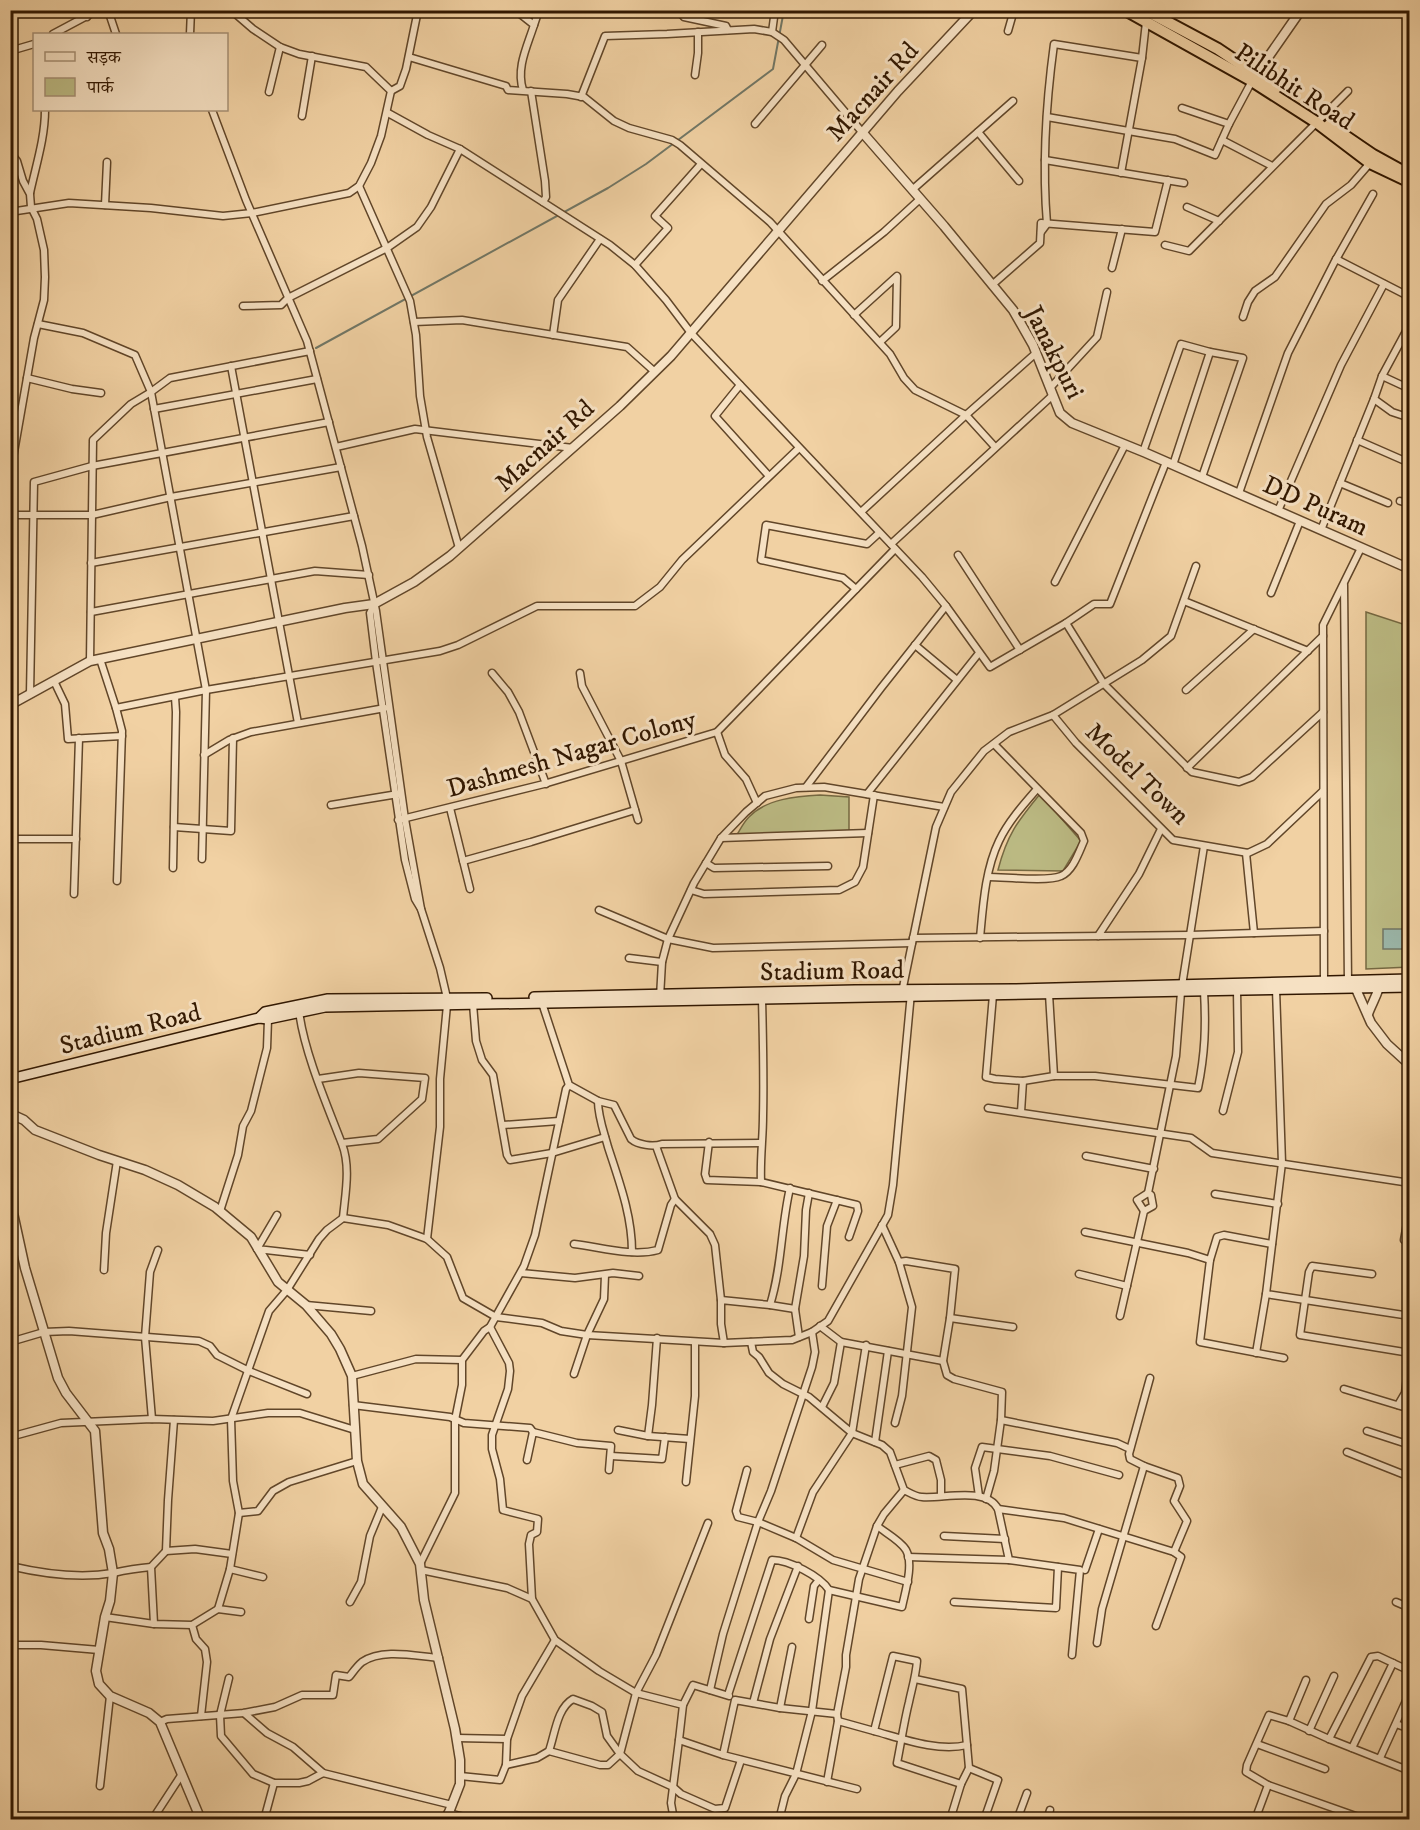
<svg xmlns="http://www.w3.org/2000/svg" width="1420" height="1830" viewBox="0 0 1420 1830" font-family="'IM FELL DW Pica','Noto Serif Devanagari',serif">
<rect width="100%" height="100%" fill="#f1d1a3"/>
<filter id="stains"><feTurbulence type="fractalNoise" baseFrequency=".00333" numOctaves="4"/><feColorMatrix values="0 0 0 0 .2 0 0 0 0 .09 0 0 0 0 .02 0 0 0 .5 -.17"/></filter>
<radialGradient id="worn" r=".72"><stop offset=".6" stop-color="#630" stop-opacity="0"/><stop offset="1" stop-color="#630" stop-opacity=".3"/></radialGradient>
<g fill="#bcbb84" stroke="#766942" stroke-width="1.5">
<path d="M1366,612L1409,626L1410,967L1366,969Z"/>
<path d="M1040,794L1081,841L1063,871L998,870C1007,835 1017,822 1040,794Z"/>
<path d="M820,795L849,797V831L741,836L738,833C741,828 744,822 749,817C766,799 797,796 820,795Z"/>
</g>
<rect fill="#9bb7aa" stroke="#717766" stroke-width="1.5" x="1383" y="929" width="26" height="20"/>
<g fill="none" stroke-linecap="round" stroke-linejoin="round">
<path stroke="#717766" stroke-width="2" d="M316,348L608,188L646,164L773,69L784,10"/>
<g stroke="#614629" stroke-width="9">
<g id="minor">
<path d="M76,10L87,17"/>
<path d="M108,10L116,34"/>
<path d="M515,10L534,25C527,47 516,68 523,90"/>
<path d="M678,10L684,17L726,26L728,30"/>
<path d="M534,25L539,10"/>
<path d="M1008,31L1014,10"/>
<path d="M772,32L775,10"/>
<path d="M53,34L98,10"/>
<path d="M190,34L191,10"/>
<path d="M10,51L34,44"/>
<path d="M409,57L506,86L508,90L567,94L584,97L614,121L629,128L672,140L680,145L770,222L890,354L904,378L915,390L966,415L995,447"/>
<path d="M695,75L698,53V32"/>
<path d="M391,91L400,86L406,69L418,10"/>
<path d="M531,91L545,181L546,197L543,202"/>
<path d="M269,92L280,47"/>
<path d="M581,97L605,36L667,34L754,29L772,32L784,40L862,132"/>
<path d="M1182,108L1229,124"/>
<path d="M212,110L246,200L307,341L362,546L376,611L405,819L421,909"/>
<path d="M388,113L428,135L460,149L610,245L635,265L666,300L691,333L922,577L946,606L990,667L1066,623L1094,604H1110L1166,462"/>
<path d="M302,116L312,56"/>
<path d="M1047,117L1175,139L1215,155L1229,124L1252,81"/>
<path d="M755,124L822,45"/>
<path d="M978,132L1019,181"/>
<path d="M1222,140L1272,166"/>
<path d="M10,152L17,161L23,181L30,194L31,207L37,219L44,250L45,277L44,300L34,338L10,475"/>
<path d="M1045,160L1184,183"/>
<path d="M1121,173L1142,58L1146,22"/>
<path d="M359,186L410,301L416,335L420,396L427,437L459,548"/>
<path d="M912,190L1013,101"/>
<path d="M30,193C36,165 45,138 45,110"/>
<path d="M105,205L107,162"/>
<path d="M1187,207L1219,221"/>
<path d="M10,212L69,203L151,208L223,216L252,213L349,193L359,186L371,163L381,136L391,91L366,67L299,54L280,47L253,29L231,10"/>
<path d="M1041,232L1047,224C1042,164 1046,103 1054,44L1142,58"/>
<path d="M1165,245L1189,251L1348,91"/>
<path d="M1336,259L1410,297"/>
<path d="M635,265L668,228L655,216L701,164"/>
<path d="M1112,268L1122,229"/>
<path d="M822,281L884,232L920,199"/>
<path d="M992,285L1040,243L1041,223L1155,232L1168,180"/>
<path d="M243,306L281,305L288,298L387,248L417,227L431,207L460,149"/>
<path d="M854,315L897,276L896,327L880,342"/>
<path d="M1243,317L1248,302L1255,291L1275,277L1326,204L1351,185L1370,163"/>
<path d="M414,322L462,320L627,347L655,372"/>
<path d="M38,324L83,333L135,355L151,392L131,404L93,440L90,661"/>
<path d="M1410,324L1382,376L1374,399L1392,412L1410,418"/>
<path d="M553,335L558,300L600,239"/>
<path d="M231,366L298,723"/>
<path d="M1382,376L1410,389"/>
<path d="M27,378L72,389L101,393"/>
<path d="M740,385L715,416L769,476"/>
<path d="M1050,388L1097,337L1107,292"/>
<path d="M154,409L317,379"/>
<path d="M1357,440L1405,461"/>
<path d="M336,447L415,429L573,448"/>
<path d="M1143,452L1181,344L1210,352L1243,358L1202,477"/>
<path d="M1173,465L1210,352"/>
<path d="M1340,483L1388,503"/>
<path d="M1239,493L1288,353L1334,263L1373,194"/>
<path d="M1400,501L1410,504"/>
<path d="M1278,511L1341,365L1384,284"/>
<path d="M861,512L966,415L1036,353"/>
<path d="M10,515H92L171,497L341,467"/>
<path d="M1321,530L1374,399"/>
<path d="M891,544L1053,395"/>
<path d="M958,555L1020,650"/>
<path d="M91,563L354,516"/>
<path d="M1405,567L1410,556"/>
<path d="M1055,582L1125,445"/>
<path d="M1344,585L1348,983"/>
<path d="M856,589L843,578L761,560L766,525L867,544L879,533"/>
<path d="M1271,593L1300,521"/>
<path d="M1184,601L1308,651"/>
<path d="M374,605L370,613L376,662L405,860L415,899L421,909L440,968L447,998"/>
<path d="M91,612L315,571L369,575"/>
<path d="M1066,623L1104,684L1192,772L1239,782L1252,777L1323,712"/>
<path d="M915,645L957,680"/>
<path d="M100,659L116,708L122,731L117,881"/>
<path d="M492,673L508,692L519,712L546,784"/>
<path d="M580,673L582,686L621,761L638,820"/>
<path d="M54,681L65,704L68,739L122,736"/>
<path d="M1186,690L1254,629"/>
<path d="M30,694L34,482L92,466L329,422"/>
<path d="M116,708L206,690L440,651L458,645L537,606H635L660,587L682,560L799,448"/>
<path d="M1053,715L1076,743L1173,840L1248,853L1267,844L1323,791"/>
<path d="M717,732L725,755L746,779L757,803"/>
<path d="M204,755L229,740L251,732L385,708"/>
<path d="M1187,768L1323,636"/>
<path d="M806,787L881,688L946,606"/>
<path d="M867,794L979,653"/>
<path d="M331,805L398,794"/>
<path d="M450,808L470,889"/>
<path d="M398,820L544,784L717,732L895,549"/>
<path d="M174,827L231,831L233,738"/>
<path d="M721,838L868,833"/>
<path d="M10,839H76"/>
<path d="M1246,853L1254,933"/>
<path d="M202,859L206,690L151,392L170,378L310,351"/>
<path d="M463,861L531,842L635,810"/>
<path d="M706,863L714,868L828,866"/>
<path d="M173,868L176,712L175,697"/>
<path d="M989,877C1005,877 1048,882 1061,876C1073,871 1079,852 1084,841L1081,833L994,744"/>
<path d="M691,890L704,894L839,890L855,882L863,867L874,795"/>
<path d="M74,894L79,738"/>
<path d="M599,910L668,939L713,948L912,943"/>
<path d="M1098,936L1139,874L1161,829"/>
<path d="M913,938L1190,935L1324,931"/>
<path d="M980,938C983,906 985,870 999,841C1008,822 1023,805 1037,789"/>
<path d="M629,958L662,962"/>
<path d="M1324,981L1323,625L1361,548"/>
<path d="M902,992L936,827L951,792L984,751L1009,732L1053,715L1142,660L1171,636L1196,566"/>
<path d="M1049,994L1054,1076"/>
<path d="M993,995L986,1077L995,1079L1023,1081L1054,1076H1095L1198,1088C1205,1054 1206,1026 1204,991"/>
<path d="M660,997L662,962L668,939L694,883L721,838L746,812L765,796L796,788L824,787L944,807"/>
<path d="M542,1003L569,1085L598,1101L614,1105L631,1139C638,1145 653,1147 662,1144L761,1143"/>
<path d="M473,1004L476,1041L482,1060L493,1075L507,1155L510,1160L552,1153L605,1137"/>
<path d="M299,1011C304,1052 327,1105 342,1144C351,1167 345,1195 343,1218"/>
<path d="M318,1079L359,1073L425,1078L422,1099L378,1139L342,1143"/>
<path d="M598,1101C598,1117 604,1132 608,1147C619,1181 632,1215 632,1252"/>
<path d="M988,1108L1191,1138L1212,1153L1410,1183"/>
<path d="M1223,1111L1238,1052L1237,990"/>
<path d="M1021,1112L1023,1081"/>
<path d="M503,1125L559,1121"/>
<path d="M709,1142L705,1174L707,1180L761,1182L857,1205L858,1211L849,1237"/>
<path d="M656,1146L675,1199L710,1234L715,1245L721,1300"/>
<path d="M1086,1156L1154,1169"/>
<path d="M761,1182C760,1159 763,1138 763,1116C764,1077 763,1038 762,999"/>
<path d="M1215,1194L1278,1204"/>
<path d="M1410,1207L1404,1240L1410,1241"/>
<path d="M220,1211L238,1155L243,1126L251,1111L267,1048L268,1019"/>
<path d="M1144,1211L1137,1200L1148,1193"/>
<path d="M277,1215L257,1249L310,1255"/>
<path d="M882,1225L899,1262L912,1307L902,1396L895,1423"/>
<path d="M1085,1232L1188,1253L1210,1260"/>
<path d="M427,1239L440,1127V1079L447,1005"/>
<path d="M574,1244C600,1247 632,1257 658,1250L671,1205L675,1199"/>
<path d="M1272,1244L1224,1235L1217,1237L1210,1260L1200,1342L1284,1358"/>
<path d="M899,1262L906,1261L955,1269L950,1318L943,1361L947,1375L954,1379L1002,1392L1001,1420L994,1471L986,1499"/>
<path d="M104,1270L106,1233L117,1161"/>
<path d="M521,1273L575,1278L613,1273L639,1276"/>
<path d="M1079,1274L1127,1286"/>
<path d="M1372,1274L1312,1266L1309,1272L1300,1335L1410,1353"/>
<path d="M822,1286L827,1226L837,1200"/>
<path d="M1266,1294L1410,1316"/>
<path d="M306,1305L371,1311"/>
<path d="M770,1305C782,1267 781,1226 790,1188"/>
<path d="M1120,1316L1144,1211L1153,1206L1151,1195L1148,1193L1176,1056L1181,992L1204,846"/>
<path d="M950,1318L1013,1327"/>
<path d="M820,1326L841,1342L943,1361"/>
<path d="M490,1327L509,1363L510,1371L508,1389L492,1435V1449L500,1479L503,1510L538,1519L537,1532L531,1535L529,1544L532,1599L555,1640L599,1671L636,1693L683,1705"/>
<path d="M799,1337L795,1309L804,1256L806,1210L809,1193"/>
<path d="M10,1342L44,1332L69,1331L199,1341L210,1346L217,1355L249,1371L307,1394"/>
<path d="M751,1342L753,1352L759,1357L769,1373L783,1384L809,1397L852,1433L882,1445L890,1452L904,1490C910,1493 916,1497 922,1497C943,1499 986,1486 998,1509L1009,1560L1080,1570L1072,1655"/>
<path d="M724,1343L721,1324V1300L770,1305L795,1309"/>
<path d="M1256,1353L1266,1294L1282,1163L1276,989"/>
<path d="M574,1374L587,1335L604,1299L605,1275"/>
<path d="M352,1376L416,1359L462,1360"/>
<path d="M1150,1378L1129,1454L1130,1459L1144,1466L1178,1478L1180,1486L1174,1501L1187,1521L1174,1552"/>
<path d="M1344,1389L1410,1409"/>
<path d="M353,1405L450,1417L464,1423L530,1428L533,1432"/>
<path d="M1398,1405L1405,1393L1410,1354"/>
<path d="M822,1407L834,1383L841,1342"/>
<path d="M152,1419L145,1337L150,1272L158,1250"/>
<path d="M174,1420L168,1500L166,1551L195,1549L232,1554"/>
<path d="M1001,1420L1117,1443L1130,1449"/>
<path d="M618,1430L648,1436L690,1439"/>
<path d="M1367,1431L1410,1445"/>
<path d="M648,1436L652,1405L657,1338"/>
<path d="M10,1437L61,1423L152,1419L213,1421L268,1413H300L355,1430"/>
<path d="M875,1442L888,1351"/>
<path d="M1347,1452L1410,1477"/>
<path d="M611,1456L662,1459L665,1437"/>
<path d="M527,1460L533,1432L577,1443L611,1446L609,1470"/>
<path d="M895,1465L929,1456L936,1460L941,1480V1496"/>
<path d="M747,1470L736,1511L738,1517L758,1522L796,1538L833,1560L908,1582"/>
<path d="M686,1482L695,1396V1342"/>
<path d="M979,1496L975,1468L982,1447L1050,1456L1119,1475"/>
<path d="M998,1509L1064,1518L1174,1552L1181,1557L1156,1626"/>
<path d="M239,1513L258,1511L273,1491L289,1482L357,1461"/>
<path d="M944,1536L1005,1539"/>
<path d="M796,1538L813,1492L852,1433L866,1345"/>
<path d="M908,1557L1009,1560"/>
<path d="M420,1564L455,1493V1420L462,1385V1360L484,1331L490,1327L524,1266L535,1235L566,1089L569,1085"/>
<path d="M10,1566C44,1574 79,1579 113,1573C126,1570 138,1568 151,1567L166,1551"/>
<path d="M151,1567L154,1624"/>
<path d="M230,1569L263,1577"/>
<path d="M421,1570L507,1588L532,1599"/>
<path d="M1085,1570L1099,1529"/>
<path d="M350,1602L361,1582L370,1536L382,1507"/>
<path d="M954,1602L1056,1608L1058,1567"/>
<path d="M1396,1602L1410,1608"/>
<path d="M218,1609L230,1569L239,1513L233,1481L231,1419L269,1311L287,1290L319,1239L327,1230L343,1218L388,1225L427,1239L447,1257L463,1298L496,1317L542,1323L561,1331L587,1335L724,1343L792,1340L812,1332L828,1321L888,1215L893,1185L911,993"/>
<path d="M105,1617L154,1624L192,1625L218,1609L241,1612"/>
<path d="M809,1619L814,1586L818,1581"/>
<path d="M192,1625L196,1639L205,1649L207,1662L201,1716"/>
<path d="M1097,1643L1102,1609L1144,1466"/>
<path d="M10,1645H41L99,1650"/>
<path d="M229,1678L220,1715L221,1736L253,1774L274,1783H299L308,1781L323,1773"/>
<path d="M915,1679L962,1689L969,1768L961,1784L950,1820"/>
<path d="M710,1690L723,1634L758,1522L771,1491L812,1367L815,1352L812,1332"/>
<path d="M728,1695L772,1560C789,1560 820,1576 829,1590L902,1607C905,1592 914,1564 906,1550C901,1541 886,1533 877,1526"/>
<path d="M753,1703L770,1639L798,1566"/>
<path d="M780,1708L792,1647"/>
<path d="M244,1713L267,1733L293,1747L323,1773L452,1805"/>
<path d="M838,1721L874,1731"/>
<path d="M1289,1721L1306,1680"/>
<path d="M160,1722L167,1719L244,1713L275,1707L302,1695H333L336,1675L349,1677C353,1672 357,1666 362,1662C382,1648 415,1656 439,1658"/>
<path d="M1396,1724L1410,1729"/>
<path d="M1309,1731L1334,1676"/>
<path d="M457,1738L507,1739"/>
<path d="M1329,1739L1371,1657L1378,1656L1410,1671"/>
<path d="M679,1740L683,1705L693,1685L729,1696"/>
<path d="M1257,1744L1325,1769"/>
<path d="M1352,1748L1393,1663"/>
<path d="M549,1751L600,1765H608L620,1754L636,1693L656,1655L708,1523"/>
<path d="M723,1755L857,1789"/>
<path d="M1380,1758L1410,1692"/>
<path d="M506,1765L537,1758L549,1751C555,1734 557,1708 573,1699L592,1706L602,1712L607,1736L620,1754L638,1771L673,1787L681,1794L715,1809L725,1808L741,1760"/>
<path d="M969,1768L998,1780L984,1820"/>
<path d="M460,1776L500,1780L506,1765L507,1739L522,1696L555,1640"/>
<path d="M827,1782L838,1721L837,1714"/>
<path d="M961,1784L897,1763C901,1743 904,1722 909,1702C912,1688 916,1675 917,1661L893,1656L874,1731C903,1739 938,1752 967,1745"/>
<path d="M100,1786L110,1696"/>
<path d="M152,1820L182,1774"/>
<path d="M264,1820L274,1783"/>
<path d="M674,1820L671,1803L679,1740L723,1755L735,1700L780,1708L837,1714L846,1667V1655L859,1579L877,1526L884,1514L904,1490"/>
<path d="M779,1820L785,1796L796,1774L812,1711L829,1590"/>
<path d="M1017,1820L1027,1793"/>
<path d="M1047,1820L1050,1810"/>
<path d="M1144,1820L1149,1817L1167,1820"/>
<path d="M1255,1820L1268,1785"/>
<path d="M1367,1820L1268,1785L1246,1772L1247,1765L1269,1715L1289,1721L1329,1739L1410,1771"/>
</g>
</g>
<g stroke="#614629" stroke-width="11">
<g id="tertiary">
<path d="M1253,79L1301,10"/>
<path d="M862,132L944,226L1013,310L1033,345L1060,413L1072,423L1146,453L1410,569"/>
<path d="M10,705L90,661L345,608L374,604L414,582L450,556L620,406L671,356L898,91L974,10"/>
<path d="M1357,982L1356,989L1371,1023L1387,1044L1410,1065"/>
<path d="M1368,1014C1371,1005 1380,990 1380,982"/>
<path d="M11,1111L13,1213L25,1268L58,1378L66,1393L95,1431L103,1533L109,1549L113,1573L110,1601L105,1617L96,1671L99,1684L110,1696L149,1713L160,1722L201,1820"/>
<path d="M11,1114L24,1120L35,1130L99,1155L145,1170L178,1185L215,1207L251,1237L278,1282L306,1305L331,1334L340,1349L352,1376L357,1461L363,1484L401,1527L420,1564L424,1600L455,1729L460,1760V1784L446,1820"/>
<path d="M448,1814L473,1820"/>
</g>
</g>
<g stroke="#311700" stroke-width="12">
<g id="secondary">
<path d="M534,997L855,990L1014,989L1410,979"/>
<path d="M259,1018L265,1012L328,999L487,998"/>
<path d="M10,1079L259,1018L268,1019L325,1007L1410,987"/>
</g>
</g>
<g stroke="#311700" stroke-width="14">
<g id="trunk">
<path d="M1125,10L1252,81L1316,122L1370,163L1410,182"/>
<path d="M1145,10L1218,49L1276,88"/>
<path d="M1329,125L1373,155L1402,171"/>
</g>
</g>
<use href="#minor" stroke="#f6e1c3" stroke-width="6"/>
<use href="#tertiary" stroke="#f6e1c3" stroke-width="8"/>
<use href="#secondary" stroke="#f6e1c3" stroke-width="9"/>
<use href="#trunk" stroke="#f1d1a3" stroke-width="10"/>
</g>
<g text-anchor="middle" stroke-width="6" stroke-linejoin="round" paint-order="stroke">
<g font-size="26" fill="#311700" stroke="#f6e1c3">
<text transform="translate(1295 86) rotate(33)" y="9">Pilibhit Road</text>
<text transform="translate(872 91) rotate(-48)" y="9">Macnair Rd</text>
<text transform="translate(1055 352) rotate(63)" y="9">Janakpuri</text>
<text transform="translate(544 445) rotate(-42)" y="9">Macnair Rd</text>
<text transform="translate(1316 505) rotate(24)" y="9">DD Puram</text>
<text transform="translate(571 753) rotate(-16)" y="9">Dashmesh Nagar Colony</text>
<text transform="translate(1138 773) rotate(44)" y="9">Model Town</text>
<text transform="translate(832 970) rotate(-1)" y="9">Stadium Road</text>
<text transform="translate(130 1028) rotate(-14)" y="9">Stadium Road</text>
</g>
</g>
<rect width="1420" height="1830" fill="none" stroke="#f1d1a3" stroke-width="36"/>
<rect x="12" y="12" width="1396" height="1806" fill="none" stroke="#311700" stroke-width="3"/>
<rect x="18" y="18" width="1384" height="1794" fill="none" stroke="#311700" stroke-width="1.5"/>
<rect x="33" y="33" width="195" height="78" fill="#f6e1c3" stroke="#a79075" stroke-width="1.5"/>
<rect x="45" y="52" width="30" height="9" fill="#f6e1c3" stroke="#a79075" stroke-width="1.5"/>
<text x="87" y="63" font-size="18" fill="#311700">सड़क</text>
<rect x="45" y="78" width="30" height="18" fill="#bcbb84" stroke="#a79075" stroke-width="1.5"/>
<text x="87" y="93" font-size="18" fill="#311700">पार्क</text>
<rect width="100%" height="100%" filter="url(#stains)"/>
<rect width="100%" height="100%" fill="url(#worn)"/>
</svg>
